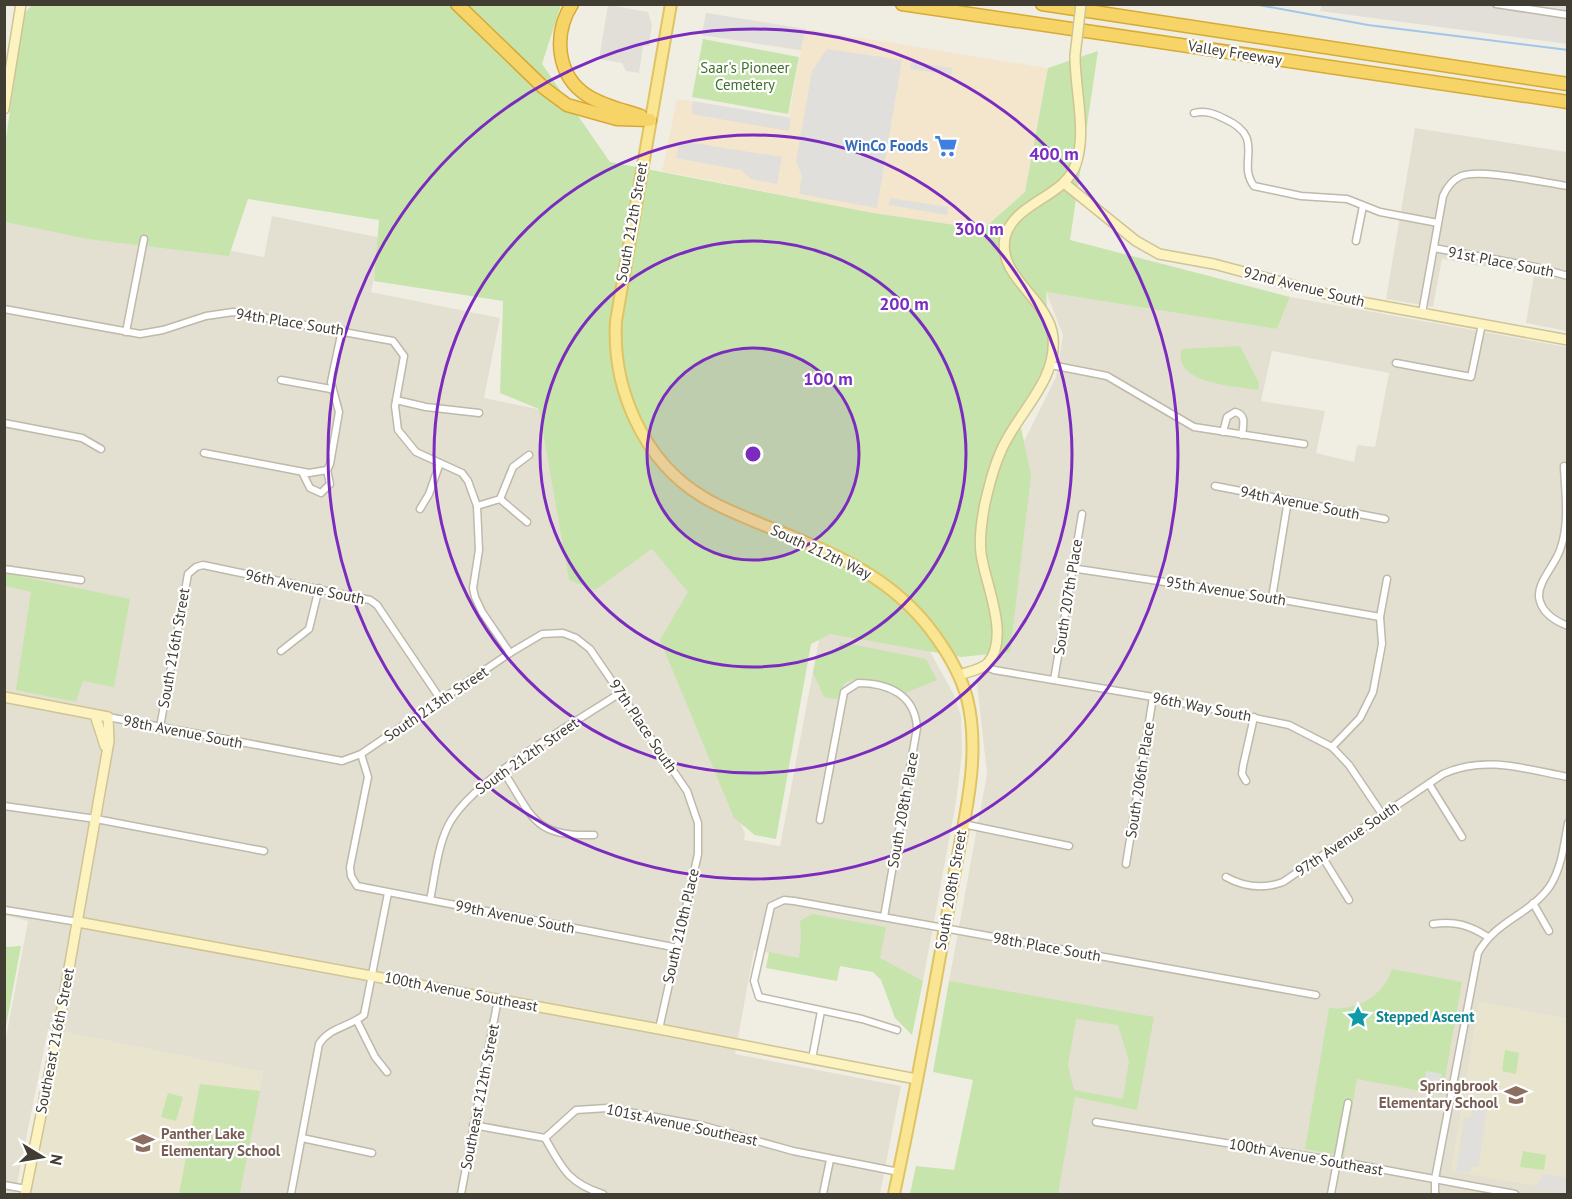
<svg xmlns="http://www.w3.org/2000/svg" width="1572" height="1199" viewBox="0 0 1572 1199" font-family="'PT Sans',sans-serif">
<rect width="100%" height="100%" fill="#f0eee3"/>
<g fill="#e4e0d1" fill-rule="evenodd">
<path d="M1415,128L1567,152V331L1526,323L1534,275L1442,259L1433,307L1386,299Z"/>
<path d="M272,216L382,238L371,292L500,318L484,398L602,422L644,534L696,596L670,643L745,834L744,840L780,846L822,624L927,646L954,695L961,716L962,753L956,802L923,981L754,950L735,1054L901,1086L880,1194H240L263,1072L48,1029L15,1194H5V1043L28,921L5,915V222L87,239L201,245L264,257Z"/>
<path d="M1046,292L1277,329L1290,297L1567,347V1019L1479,1002L1567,1194H1040L949,981L987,774L977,684L1003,652L1006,478L1056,377L1063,335ZM1272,351L1389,373L1375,447L1357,445L1354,462L1316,453L1325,411L1261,401Z"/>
</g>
<path fill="#f3e6cd" d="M706,13L1048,68L1025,193L983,229L873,213L662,171L677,99L789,117L801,51L702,35Z"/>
<g fill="#e2dfd8">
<path d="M1322,4L1567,5V44L1320,11Z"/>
<path d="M608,5L648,12L652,25L649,46H643L639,73L626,71L622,63L599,59Z"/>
</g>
<g fill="#e9e4cd">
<path d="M1479,1002L1567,1019V1191L1451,1171Z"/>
<path d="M58,1031L263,1072L240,1194H25Z"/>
</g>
<g fill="#c6e4ac" fill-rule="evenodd">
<path d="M32,5H561L542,64L610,162L873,213L983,229L1025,192L1048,68L1098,51L1070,240L1290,297L1277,329L1046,292L1051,365L1019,418L1031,476L1010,652L961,657L830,634L811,644L776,839L755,835L734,818L660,640L688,592L652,549L595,590L569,580L539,409L500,393L503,301L374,281L379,220L248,199L229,256L87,239L5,222V145L24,14Z"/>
<path d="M703,39L799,57L788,114L692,97Z"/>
<path d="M1240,346L1259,383L1258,390C1236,386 1171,384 1182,349Z"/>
<path d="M5,573L130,599L114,687L83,681L76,702L16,690L31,592L5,586Z"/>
<path d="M840,642L926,659L937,680L905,693C893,681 858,673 844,684L837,699L824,697L813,673L816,659L824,653L838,651Z"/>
<path d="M812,914L886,927L880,958L923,981L912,1035L895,1018L881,980L873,972L840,966L837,981L766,968L769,952L799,958L801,939L800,921Z"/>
<path d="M21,946L5,1031V947Z"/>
<path d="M1392,969L1462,982L1442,1095L1357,1079L1344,1156L1305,1149L1329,1008C1358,1011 1383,996 1392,969Z"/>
<path d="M949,981L1154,1017L1137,1110L1075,1097L1058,1194H910L916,1166L954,1170L973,1080L933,1072ZM1076,1019L1118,1025L1129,1061L1123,1099L1074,1090L1068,1065Z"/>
<path d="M1505,1050L1519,1053L1516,1074L1502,1071Z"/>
<path d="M200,1084L260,1091L240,1194H179Z"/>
<path d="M168,1093L183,1097L176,1121L161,1117Z"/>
<path d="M1523,1151L1546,1155L1544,1170L1520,1167Z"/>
</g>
<g fill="#e1dfdb">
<path d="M706,13L805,29L801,50L702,35Z"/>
<path d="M827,49L902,60L877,208L799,194L802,176L796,161L812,71Z"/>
<path d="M911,62L952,68L951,75L910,69Z"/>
<path d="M693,101L791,118L789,131L691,114Z"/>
<path d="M680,141L782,157L777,184L751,179L741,170L676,158Z"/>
<path d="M890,198L948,207L947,215L889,205Z"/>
<path d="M1426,1071L1442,1074L1440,1089L1423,1086Z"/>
<path d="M1472,1108L1487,1110L1478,1167L1471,1166L1470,1173L1456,1171L1464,1118H1470Z"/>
<path d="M1543,1174L1567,1178V1194L1535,1187Z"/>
</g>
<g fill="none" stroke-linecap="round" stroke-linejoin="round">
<path stroke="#a0c6ec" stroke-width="2" d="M1253,4L1368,25L1568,50"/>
<g stroke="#beb9a9" stroke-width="9">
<g id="street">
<path d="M1496,4L1568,15"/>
<path d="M1194,113C1206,110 1215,114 1225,119C1267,138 1236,162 1254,186L1301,196L1347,199L1380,212L1438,223"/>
<path d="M1356,241L1363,206"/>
<path d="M1434,248L1536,267L1568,276"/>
<path d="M4,309L140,334L163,330L206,316L233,312L393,341L404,356L395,406L398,430L416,452L462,473L468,481L477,506L479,550L473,588L475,597L482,612L510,653"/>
<path d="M1422,313L1443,196C1447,187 1452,180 1461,176C1480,168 1545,183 1568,186"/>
<path d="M126,332L144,239"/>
<path d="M1396,363L1471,377L1482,324"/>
<path d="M1051,365L1107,376L1194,427L1304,444"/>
<path d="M281,380L331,389"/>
<path d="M396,400L426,407L479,413"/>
<path d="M4,423L82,438L101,449"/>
<path d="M1223,432L1227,417L1235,412C1247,415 1243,425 1242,435"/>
<path d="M204,453L309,473L327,470L330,464L339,412L331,382L342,330"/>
<path d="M1564,466C1565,494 1570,523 1560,550C1555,565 1538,581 1539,597C1541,612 1555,621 1568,626"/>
<path d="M302,472L310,488L321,493L330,484L327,470"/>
<path d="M1215,486L1385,519"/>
<path d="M500,499L513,467L529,455"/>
<path d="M500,499L527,522"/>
<path d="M477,506L500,499"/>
<path d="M420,509L429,494L440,463"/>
<path d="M1071,568L1272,598L1380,617"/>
<path d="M4,569L81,580"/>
<path d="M1272,598L1288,500"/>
<path d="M281,651L309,629L319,588"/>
<path d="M984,666L994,670L1153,697L1289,725L1332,747L1349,765L1382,814"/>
<path d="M1054,680L1082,514"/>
<path d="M108,717L342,761L361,754L510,653L542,634L563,633L576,638L590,649L687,791L698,823V854L659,1029"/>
<path d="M160,727L188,574L196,567L203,565L370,600L377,605L441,700"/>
<path d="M1332,747L1360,718L1373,692L1382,644L1380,617L1387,579"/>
<path d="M361,754L368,777L350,867L351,876L357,886L678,948"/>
<path d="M503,771C533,817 533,837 594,835"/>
<path d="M1246,781L1242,774L1243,766L1254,717"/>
<path d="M1429,784L1462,837"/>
<path d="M4,806L96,819L264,851"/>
<path d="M820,820L844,692L858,683C889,683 915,695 917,728L884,917"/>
<path d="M963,824L1069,846"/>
<path d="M1323,858L1349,900"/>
<path d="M1126,864L1153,697"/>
<path d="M1226,877C1244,887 1264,889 1283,882L1443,774C1485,755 1525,769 1568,777"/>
<path d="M430,900C435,876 437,850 447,828C468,781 575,723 620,693"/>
<path d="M1533,903L1549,931"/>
<path d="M5,910L78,922"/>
<path d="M1433,924C1456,921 1469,925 1488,937"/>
<path d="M357,1021L375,1057L387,1072"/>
<path d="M897,1030L862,1019L759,997L754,981L771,906L784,900L794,901L1316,995"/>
<path d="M812,1059L821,1011"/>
<path d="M1096,1122L1337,1161L1515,1194"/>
<path d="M473,1125L545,1138L576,1110L607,1108L704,1126L793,1151L899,1172"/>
<path d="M302,1138L372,1153"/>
<path d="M545,1138C562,1168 568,1183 603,1194"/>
<path d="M4,1185L26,1189"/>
<path d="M291,1194L319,1044C330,1027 349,1027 364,1015L388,893"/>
<path d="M461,1194L498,999"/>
<path d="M823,1194L830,1160"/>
<path d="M1331,1194L1348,1103"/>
<path d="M1435,1194V1179L1478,953C1496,920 1530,915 1550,886C1562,867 1564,844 1568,823"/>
</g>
</g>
<g stroke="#cfc494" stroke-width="12">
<g id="secondary">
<path d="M4,109L21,4"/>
<path d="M1064,183L1136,241L1159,254L1214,264L1345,299L1568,340"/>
<path d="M959,675C967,672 981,670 988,663C1011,636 984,581 981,553C979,536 982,519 985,503C990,482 996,458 1007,439C1025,406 1057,377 1053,337C1049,299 997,277 1005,238C1013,202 1065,198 1076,164C1087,131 1075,91 1075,56"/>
<path d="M4,697L108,717L109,741L58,1031L25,1194"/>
<path d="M95,715L105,746"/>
<path d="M78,922L659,1029L916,1079"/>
</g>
</g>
<g stroke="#dec464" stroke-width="14">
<path id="primary" d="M671,4L616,321C612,388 643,461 703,497C721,508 742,516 761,524C829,552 892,574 936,637C949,655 961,676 967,698C982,757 963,823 953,882C935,986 916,1091 894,1194"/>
</g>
<g stroke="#d6aa37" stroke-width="15">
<g id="highway">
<path d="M457,4L544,88L567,105L617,119L650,120"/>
<path d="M572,4C553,34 556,76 588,96C604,106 623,110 641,116"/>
<path d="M902,4L1568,102"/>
<path d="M1042,4L1568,84"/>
</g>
</g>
<use href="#street" stroke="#fff" stroke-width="6"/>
<use href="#secondary" stroke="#fcf3c1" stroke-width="9"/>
<use href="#primary" stroke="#fae592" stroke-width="10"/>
<use href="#highway" stroke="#f7d467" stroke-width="12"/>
<g stroke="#cfc494" stroke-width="12" stroke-linecap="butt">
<path id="secondary-bridge" d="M1075,56L1081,4"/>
</g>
<use href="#secondary-bridge" stroke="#fcf3c1" stroke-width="9"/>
</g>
<circle cx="753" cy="454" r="106" fill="#7b2cbf" fill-opacity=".12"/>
<g fill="none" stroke="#7b2cbf" stroke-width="3">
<circle cx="753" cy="454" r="106"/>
<circle cx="753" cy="454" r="213"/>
<circle cx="753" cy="454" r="319"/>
<circle cx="753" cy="454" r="425"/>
</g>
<defs>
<g id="supermarket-bare" transform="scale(1.8)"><path d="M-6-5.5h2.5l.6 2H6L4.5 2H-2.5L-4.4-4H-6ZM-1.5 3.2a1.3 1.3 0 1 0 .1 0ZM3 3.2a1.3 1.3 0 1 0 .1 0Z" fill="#3f7fe0" stroke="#fff" stroke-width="2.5" paint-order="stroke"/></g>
<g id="sight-bare" transform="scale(1.8)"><path d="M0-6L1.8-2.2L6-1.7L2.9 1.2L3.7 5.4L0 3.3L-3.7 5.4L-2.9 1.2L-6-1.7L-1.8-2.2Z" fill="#0f9aa8" stroke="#fff" stroke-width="2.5" paint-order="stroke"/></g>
<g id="school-bare" transform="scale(1.8)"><path d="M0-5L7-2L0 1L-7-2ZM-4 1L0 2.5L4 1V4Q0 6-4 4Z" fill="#8d6e63" stroke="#fff" stroke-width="2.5" paint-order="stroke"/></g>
</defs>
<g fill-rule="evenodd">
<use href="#supermarket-bare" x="946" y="146"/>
<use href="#sight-bare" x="1358" y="1017"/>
<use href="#school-bare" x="1516" y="1095"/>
<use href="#school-bare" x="143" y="1143"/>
</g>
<g text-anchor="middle" stroke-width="4.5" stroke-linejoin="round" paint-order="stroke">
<g font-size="15" fill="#423d33" stroke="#fff">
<text transform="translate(1235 53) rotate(9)" y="5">Valley Freeway</text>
<text transform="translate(632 222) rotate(-80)" y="5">South 212th Street</text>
<text transform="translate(1501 262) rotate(11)" y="5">91st Place South</text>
<text transform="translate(1304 287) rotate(14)" y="5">92nd Avenue South</text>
<text transform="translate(290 322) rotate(9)" y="5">94th Place South</text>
<text transform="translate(1300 503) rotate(11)" y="5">94th Avenue South</text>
<text transform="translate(821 552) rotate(25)" y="5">South 212th Way</text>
<text transform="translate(305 587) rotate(12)" y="5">96th Avenue South</text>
<text transform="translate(1226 591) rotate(9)" y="5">95th Avenue South</text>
<text transform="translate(1068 597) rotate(-81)" y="5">South 207th Place</text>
<text transform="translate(174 648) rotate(-80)" y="5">South 216th Street</text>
<text transform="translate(436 704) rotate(-34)" y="5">South 213th Street</text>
<text transform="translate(1202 707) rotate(11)" y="5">96th Way South</text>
<text transform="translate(643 726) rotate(56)" y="5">97th Place South</text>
<text transform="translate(183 732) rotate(11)" y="5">98th Avenue South</text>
<text transform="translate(527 756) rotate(-35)" y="5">South 212th Street</text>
<text transform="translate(1140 780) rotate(-81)" y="5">South 206th Place</text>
<text transform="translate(903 810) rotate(-80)" y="5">South 208th Place</text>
<text transform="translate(1347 839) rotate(-34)" y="5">97th Avenue South</text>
<text transform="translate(951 890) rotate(-80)" y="5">South 208th Street</text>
<text transform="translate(515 917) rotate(11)" y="5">99th Avenue South</text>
<text transform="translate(681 926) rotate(-77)" y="5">South 210th Place</text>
<text transform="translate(1047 947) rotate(10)" y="5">98th Place South</text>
<text transform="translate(461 992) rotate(11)" y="5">100th Avenue Southeast</text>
<text transform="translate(55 1041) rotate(-79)" y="5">Southeast 216th Street</text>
<text transform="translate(480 1097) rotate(-79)" y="5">Southeast 212th Street</text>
<text transform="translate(682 1125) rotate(12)" y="5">101st Avenue Southeast</text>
<text transform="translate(1306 1157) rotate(10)" y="5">100th Avenue Southeast</text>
</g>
<g font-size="15" fill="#3e702a" stroke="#fff">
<text x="745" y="73">Saar's Pioneer<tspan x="745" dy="17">Cemetery</tspan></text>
</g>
<g font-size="15" font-weight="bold" fill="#366cbe" stroke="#fff" text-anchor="end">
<text x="928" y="151">WinCo Foods</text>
</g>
<g font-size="15" font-weight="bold" fill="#0d838f" stroke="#fff" text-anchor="start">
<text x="1376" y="1022">Stepped Ascent</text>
</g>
<g font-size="15" font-weight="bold" fill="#785e54" stroke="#fff" text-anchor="end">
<text x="1498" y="1091">Springbrook<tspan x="1498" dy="17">Elementary School</tspan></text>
<text x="161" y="1139" text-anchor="start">Panther Lake<tspan x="161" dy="17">Elementary School</tspan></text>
</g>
</g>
<circle cx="753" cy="454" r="9" fill="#7b2cbf" stroke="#fff" stroke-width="3"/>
<g font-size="18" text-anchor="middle" font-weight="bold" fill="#7b2cbf" stroke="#fff" stroke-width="4.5" stroke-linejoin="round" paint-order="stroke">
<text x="1054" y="160">400 m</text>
<text x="979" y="235">300 m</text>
<text x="904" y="310">200 m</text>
<text x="828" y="385">100 m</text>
</g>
<rect width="1572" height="1199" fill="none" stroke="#423d33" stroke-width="12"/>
<g transform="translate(42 1157) rotate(101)" stroke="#ffffff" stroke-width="4.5" paint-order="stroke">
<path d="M0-4.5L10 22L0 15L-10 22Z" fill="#423d33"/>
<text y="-9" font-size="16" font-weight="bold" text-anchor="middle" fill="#423d33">N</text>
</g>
</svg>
